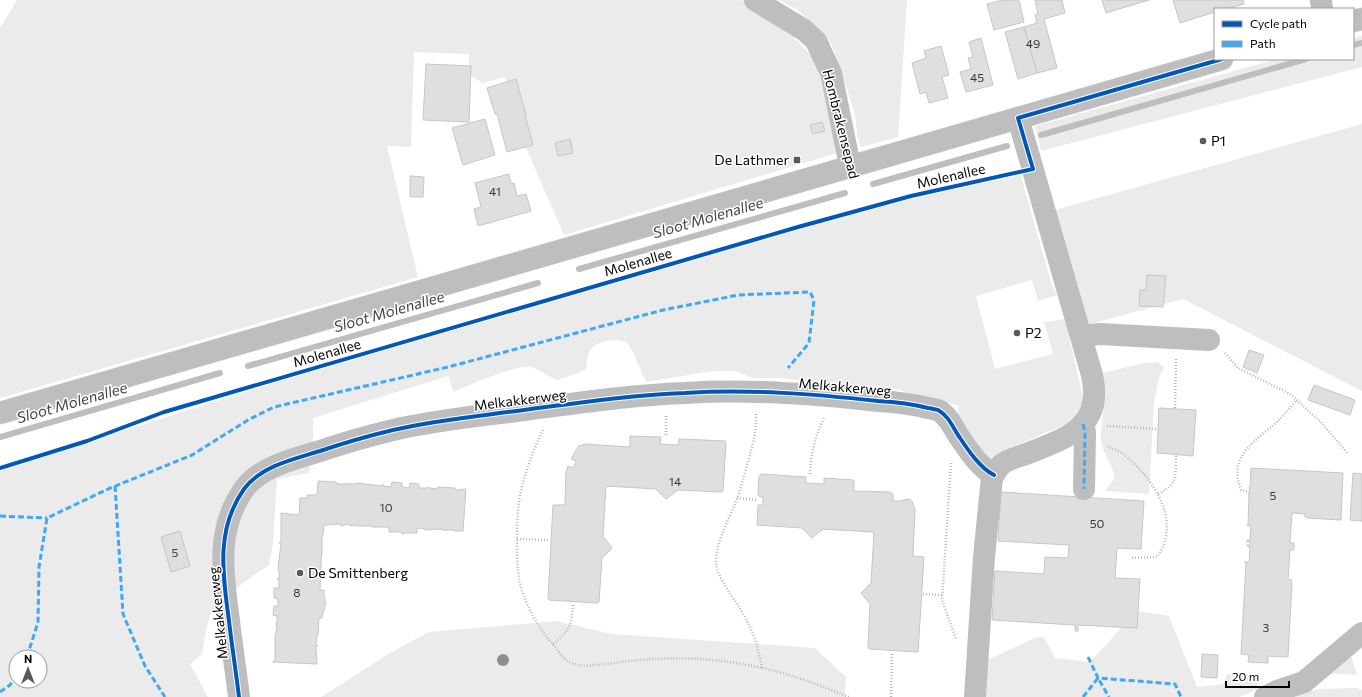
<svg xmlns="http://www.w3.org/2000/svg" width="1362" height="697" viewBox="0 0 1362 697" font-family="Commissioner,sans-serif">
<rect width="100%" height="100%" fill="#fff"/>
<g fill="#ebebeb" fill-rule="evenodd">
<path d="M17,0H742L763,13L787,31L814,58L822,84L837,153L564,235L523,141L505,77L483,83L469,75V54L414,52L411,147L387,146L418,277L0,398V28Z"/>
<path d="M779,0H907L898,137L861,147L858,140L855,115L840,66L831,43L810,21L796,9Z"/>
<path d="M1362,36V67L1041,151L1035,126L1277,59H1353V38Z"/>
<path d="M1362,124V391L1183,299L1087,325L1055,210Z"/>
<path d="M1019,170L1052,285L1057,295L1038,301L1032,280L976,296L995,369L1053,354L1044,322L1065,319L1083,398V408L1075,420L1015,446L985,462L955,434L959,405L930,400L900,390L846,386L781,378H752L736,371H713L646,382C642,374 633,349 627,343C620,337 597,341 592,348C587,353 587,362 586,369L579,373L557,380C551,378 536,368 532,367C516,364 470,385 454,392L448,376L313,418V445L309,473L277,479L273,543L269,565L243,583L223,601L210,615L205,635L202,654L190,664L208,697H0V470L503,310L948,187ZM16,657H40V681H16Z"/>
<path d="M1157,362L1164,367L1159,378L1154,403L1149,494L1105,491L1115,478C1112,464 1103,454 1101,441C1100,435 1102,428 1102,422C1104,405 1105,389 1098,374L1144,363Z"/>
<path d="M1137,611L1169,616L1197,687L1224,684L1227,674H1258L1257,690L1239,697H984L987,660L1037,637H1044L1055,658L1090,662Z"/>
<path d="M556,621L612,634L815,648L846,677L845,697H321L390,653L429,632Z"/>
<path d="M1350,652L1357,675L1326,673Z"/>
<path d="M1356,688L1362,690V697H1284L1319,689Z"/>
</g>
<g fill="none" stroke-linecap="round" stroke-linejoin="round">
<g stroke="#bebebe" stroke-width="6">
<path d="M1353,45L1362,43"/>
<path d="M1041,135L1306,59"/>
<path d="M873,184L1007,146"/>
<path d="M579,269L845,193"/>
<path d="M248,366L538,283"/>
<path d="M0,437L220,373"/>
</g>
</g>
<g fill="#dfdfdf" stroke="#c6c6c6">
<path d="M1003,0H1019L1024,22L994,30L987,4Z"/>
<path d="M1035,0H1062L1065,13L1044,19L1057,68L1037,73L1024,27L1037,23L1035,15L1038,14Z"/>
<path d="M1102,0H1149L1106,13Z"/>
<path d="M1173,0H1243L1244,4L1226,9H1215V12L1180,23Z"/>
<path d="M1024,27L1037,73L1018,79L1005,32Z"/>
<path d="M981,38L993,85L966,92L960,72L971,69L968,58L973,57L969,42Z"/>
<path d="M941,46L949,75L942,77L948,98L929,103L926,92L920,94L912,63L926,58L924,51Z"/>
<path d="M426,64L471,66L469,122L423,120Z"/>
<path d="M516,79L526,115H525L533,145L507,152L497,114H495L487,88Z"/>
<path d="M485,119L495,155L463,165L452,128Z"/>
<path d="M822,122L825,131L813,134L810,125Z"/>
<path d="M570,139L573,153L558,156L555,143Z"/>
<path d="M509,174L511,184L514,183L517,196L526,194L531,211L478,226L474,209L481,207L475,183Z"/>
<path d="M410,176L424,177L423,197H410Z"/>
<path d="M1147,275L1166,276L1163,307L1139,306L1140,290H1146Z"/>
<path d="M1249,350L1264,355L1257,373L1243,367Z"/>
<path d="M1314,385L1355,400L1350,415L1308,400Z"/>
<path d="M1159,408L1196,410L1193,456L1157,453Z"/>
<path d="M630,436L661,437L660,444L678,445L679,439L725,441L726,443L723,491L721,492L678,490L666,499L656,489L606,486L603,536L612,548L602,558L599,602L596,603L549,600L548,598L553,505H565L566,472L568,466L573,468L575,464L576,461L571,459L576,450L579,446L585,444L630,447Z"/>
<path d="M1251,468L1343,473L1341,520L1307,518L1305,517V514L1292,513L1290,543H1294V550H1290L1288,579L1291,580L1292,583L1288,657L1268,656V663L1248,662L1249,655L1241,654L1246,563H1245V562H1249L1250,547L1247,546V545H1250V542H1247V540H1250L1251,526H1248L1247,525H1248L1249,495L1248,494L1250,492L1249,487H1250Z"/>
<path d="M1353,473L1362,474V521L1350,520Z"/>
<path d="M761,474L806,477V483L824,484V478L854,480V491L889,492L893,494V501H900L908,499L912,501L915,509L913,556L924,557L918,652L870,649L868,648L870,604L861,593L871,583L874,533L872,532L823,529L812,538L802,528L757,525L758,505H763V497H760L758,495L759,477Z"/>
<path d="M318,481L336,482L337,484H345L347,483L346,484H355L356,483L382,486L383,484V486L391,487L392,482L402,483V487L409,488L410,483L419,484V488H427L429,487V488L437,489L438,487L455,488L456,490L466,489L463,531H454L453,530H445L444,531V530L440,529L425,530V529L417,528V533H405L402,534V532H389V527H372L371,526H355L353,525L350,526V525L345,524L344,526L340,525V524L324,525L323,535L322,536V553L321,559V563H322H321L320,590H324V597L325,598V602H326L324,611H323L322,618H319L318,635L317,636L316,645L318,646H316L317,664L273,662V661H275V635L276,633L277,625L275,624H277V616L273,615L274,606H278V599L274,598V588H279V580L277,579H279V570L278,569L281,543H279L281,542V513L299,515L300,498H307V495H317Z"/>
<path d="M1001,492L1144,501L1141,549L1117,548L1115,578L1140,579L1137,628L1078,625V631H1075V625L992,620L995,571L1044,574L1045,557L1068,558L1069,545L998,541Z"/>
<path d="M180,531L190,566L171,572L161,537Z"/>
<path d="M1202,654L1218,655L1217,678L1201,677Z"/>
</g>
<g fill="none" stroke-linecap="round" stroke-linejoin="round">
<g stroke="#dbdbdb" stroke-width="23">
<g id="major">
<path d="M1353,21L1362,19"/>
<path d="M0,413L1222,59"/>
</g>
</g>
<g stroke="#b9b9b9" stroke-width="2.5" stroke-dasharray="1 2" stroke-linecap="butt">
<path d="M1225,353L1238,368L1290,394L1321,422L1348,454"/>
<path d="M1175,408L1176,359"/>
<path d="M756,414C757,435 750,453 745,473C742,482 740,491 737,499C729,520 716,540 716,563C716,577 740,606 747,621C755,636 759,652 762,668"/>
<path d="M1107,426L1158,429"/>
<path d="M543,430C534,447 521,483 519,502C517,516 517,531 517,545C517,559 517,574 521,588C527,607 537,625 550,641C564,657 562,663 585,666C609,664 632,660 655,659C691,657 728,660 762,668C792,674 821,686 849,697"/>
<path d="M666,435V415"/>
<path d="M1107,446C1114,449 1122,452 1128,458C1155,481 1182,523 1157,557L1130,558"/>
<path d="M951,463L942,600L956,639"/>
<path d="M810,474C811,454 815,436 824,418"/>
<path d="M1250,492L1241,490C1237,479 1235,467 1242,456C1250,442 1266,432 1278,421C1284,415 1291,407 1297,400"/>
<path d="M1158,494C1179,483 1175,476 1176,455"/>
<path d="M737,498L757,500"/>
<path d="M517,539L548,540"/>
<path d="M923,594L942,595"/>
<path d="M553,644C569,631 572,625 573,604"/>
<path d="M891,697L892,653"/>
</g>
<g stroke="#bebebe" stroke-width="22">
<path d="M755,0L804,30L816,41L831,73L850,166"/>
<path d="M1321,0L1322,9"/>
<path d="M1081,336L1100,334L1209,340"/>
<path d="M1083,424L1085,432L1084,489"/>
<path d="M239,697C236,672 232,647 229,621C223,575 215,530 244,489C261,466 294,459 320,451C344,443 368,436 393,430C436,420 480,416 524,410C577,403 631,395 685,393C750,389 814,394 878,401C895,402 912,404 928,408C930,408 937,410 938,410C949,416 953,428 960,438C968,450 980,468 994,475"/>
<path d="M975,697L984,557L992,477C995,473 997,469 1001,465C1008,459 1018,457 1026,454C1066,438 1104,428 1092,375L1018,118"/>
<path d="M1265,697L1277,691L1304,682L1362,633"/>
</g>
<use href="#major" stroke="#bebebe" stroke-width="22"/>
<g stroke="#3fa9f5" stroke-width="3" stroke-dasharray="6 3" stroke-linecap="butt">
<path d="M1083,424L1085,432L1084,489"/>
<path d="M115,486L123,614L145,666L165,697"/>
<path d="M0,516L47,518"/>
<path d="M27,657L38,622L39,567L47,518L108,489L192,455L248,420L274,407L448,367L663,310L738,295L810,292L814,300L809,343L788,368"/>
<path d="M1088,657L1098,678L1175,684L1181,697"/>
<path d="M0,692L10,685L16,676"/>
<path d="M1083,697L1098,678L1109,697"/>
</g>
<g stroke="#fff" stroke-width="6">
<g id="cycleway">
<path d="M0,468L87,441L164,412L798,227L911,196L1033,169L1018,118L1222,59"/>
<path d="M239,697C236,672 232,647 229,621C223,575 215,530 244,489C261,466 294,459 320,451C344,443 368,436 393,430C436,420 480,416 524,410C577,403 631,395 685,393C750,389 814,394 878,401C895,402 912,404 928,408C930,408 937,410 938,410C949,416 953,428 960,438C968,450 980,468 994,475"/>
</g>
</g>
<use href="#cycleway" stroke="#0057b8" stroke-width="4"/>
</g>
<circle fill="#8e8e8e" cx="503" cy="660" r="6"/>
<g fill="#595959" stroke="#fff" stroke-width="1.5">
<circle cx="1203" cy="141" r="4"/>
<rect x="793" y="156" width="8" height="8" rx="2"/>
<circle cx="1017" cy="333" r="4"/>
<circle cx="300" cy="573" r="4"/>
</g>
<g text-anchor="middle" stroke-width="3" stroke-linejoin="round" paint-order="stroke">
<g font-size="12" fill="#383838">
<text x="1033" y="48">49</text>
<text x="977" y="82">45</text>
<text x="495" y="196">41</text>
<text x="675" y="486">14</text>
<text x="1273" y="500">5</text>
<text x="386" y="512">10</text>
<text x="1097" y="528">50</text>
<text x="175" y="557">5</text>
<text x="297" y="597">8</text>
<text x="1266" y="632">3</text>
</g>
<g font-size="14" fill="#000" stroke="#fff">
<text transform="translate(841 124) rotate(76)" y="5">Hombrakensepad</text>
<text transform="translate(951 176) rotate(-13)" y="5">Molenallee</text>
<text transform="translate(638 262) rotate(-16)" y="5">Molenallee</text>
<text transform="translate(327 353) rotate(-16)" y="5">Molenallee</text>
<text transform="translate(845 387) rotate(5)" y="5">Melkakkerweg</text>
<text transform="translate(520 400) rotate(-7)" y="5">Melkakkerweg</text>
<text transform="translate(218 613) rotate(-96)" y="5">Melkakkerweg</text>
</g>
<g font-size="14" fill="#000" stroke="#fff" text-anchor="start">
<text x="1211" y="146">P1</text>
<text x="789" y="165" text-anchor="end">De Lathmer</text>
<text x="1025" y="338">P2</text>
<text x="308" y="578">De Smittenberg</text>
</g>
<g font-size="15" font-style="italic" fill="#434343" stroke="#fff">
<text transform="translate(708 218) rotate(-16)" y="5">Sloot Molenallee</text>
<text transform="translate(389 312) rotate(-16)" y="5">Sloot Molenallee</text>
<text transform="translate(72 403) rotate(-16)" y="5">Sloot Molenallee</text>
</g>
</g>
<rect x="1214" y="8" width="140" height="52" fill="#ffffff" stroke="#999999"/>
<rect x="1222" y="21" width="20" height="6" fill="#0057b8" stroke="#999999"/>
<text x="1250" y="28" font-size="12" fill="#000000">Cycle path</text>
<rect x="1222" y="41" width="20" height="6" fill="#3fa9f5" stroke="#999999"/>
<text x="1250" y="48" font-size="12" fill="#000000">Path</text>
<g transform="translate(28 669)"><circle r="19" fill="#ffffff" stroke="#999999"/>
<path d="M0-3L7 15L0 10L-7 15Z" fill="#595959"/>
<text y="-6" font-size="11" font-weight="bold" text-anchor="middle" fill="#000000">N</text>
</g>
<path d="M1226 681v6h63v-6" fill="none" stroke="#000000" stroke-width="2"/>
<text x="1232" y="681" font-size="12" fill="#000000" stroke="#ffffff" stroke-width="3" paint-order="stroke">20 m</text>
</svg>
